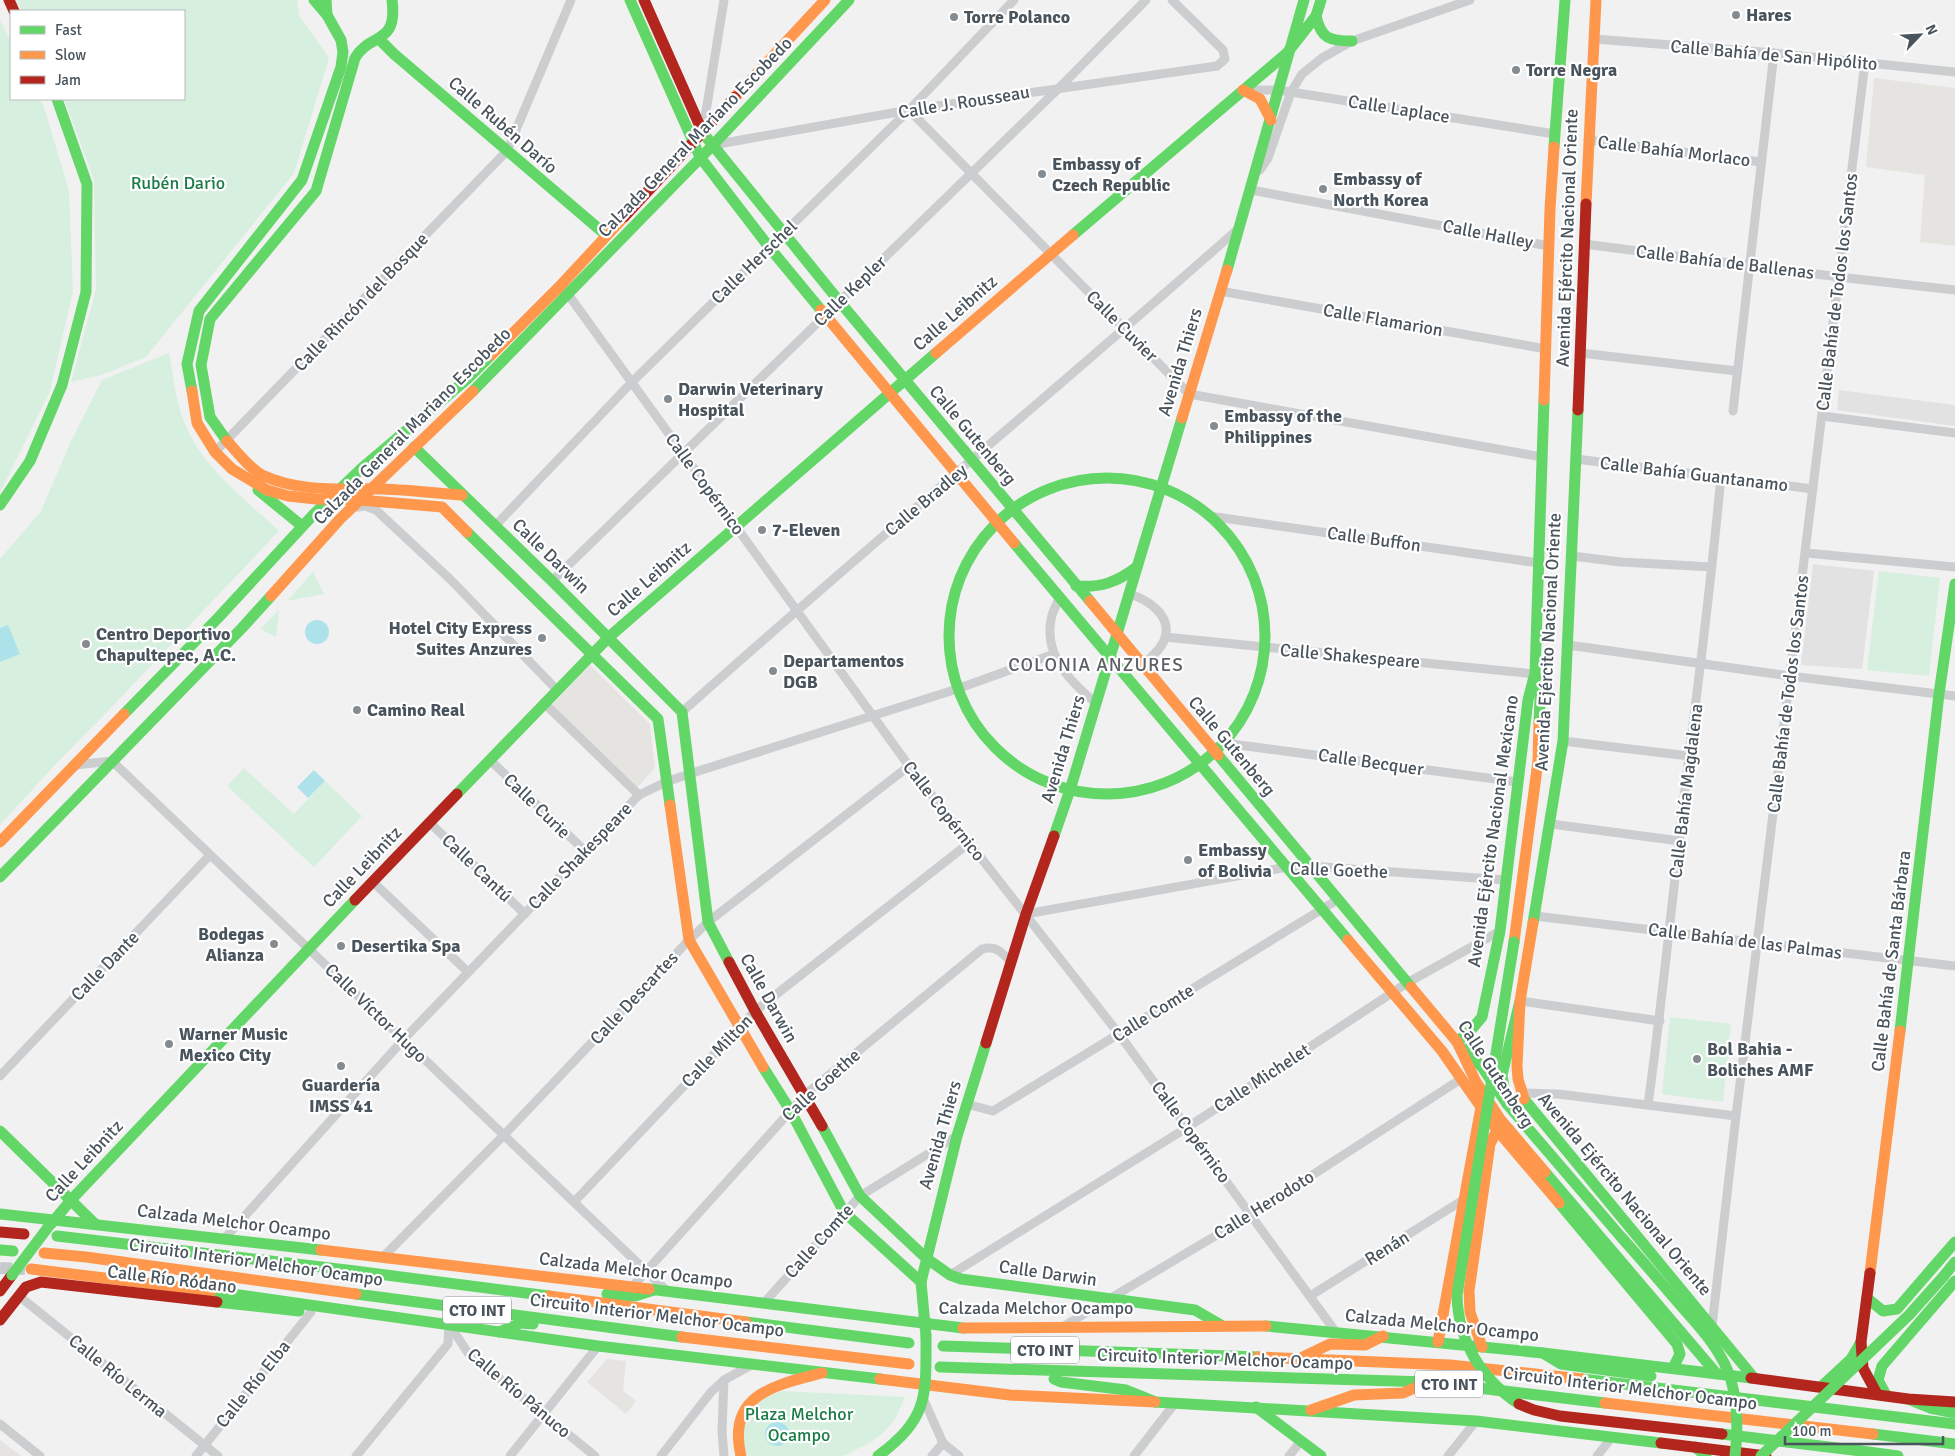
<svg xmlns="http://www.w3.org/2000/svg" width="1955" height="1456" viewBox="0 0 1955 1456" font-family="Signika,sans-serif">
<rect width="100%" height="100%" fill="#f1f1f1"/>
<g fill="#e6e4e0">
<path d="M1874,78L1955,88V246L1920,242L1925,175L1866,167Z"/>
<path d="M590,665L650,724L655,768L633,792L546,711Z"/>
<path d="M607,1359L626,1361L623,1391L636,1401L626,1414L587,1382Z"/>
<path d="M0,1440L21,1456H0Z"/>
</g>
<g fill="#e3e2e3">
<path d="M1839,390L1955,405V426L1837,410Z"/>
<path d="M1813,564L1874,571L1862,669L1801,665Z"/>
</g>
<g fill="#d7efdf">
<path d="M16,0H297L299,15L329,58L294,173L146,357L102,375L71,382L96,289L94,180L64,99H184V11H22Z"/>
<path d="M0,20L11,43V99H40L44,107L69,191L73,291L50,391L0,493Z"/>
<path d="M169,353C173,371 174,391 180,410C195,463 241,495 279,531L105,714L53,767L0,825V559L41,511L71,441L102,380Z"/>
<path d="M1879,571L1940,578L1929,676L1867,670Z"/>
<path d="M313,572L324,594L287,601Z"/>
<path d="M279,610L276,637L260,629Z"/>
<path d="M244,768L294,814L325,781L362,816L314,867L227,786Z"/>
<path d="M1670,1017L1731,1024L1723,1102L1662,1094Z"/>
<path d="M783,1391L905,1397L894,1421L882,1434L871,1442L843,1456H749C735,1439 747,1407 765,1398C771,1395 777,1393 783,1391Z"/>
</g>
<g fill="#ade2eb">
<circle cx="317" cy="632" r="12"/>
<path d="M8,625L20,654L0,662V628Z"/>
<path d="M314,770L325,781L308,798L297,787Z"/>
<circle cx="777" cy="1434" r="12"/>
</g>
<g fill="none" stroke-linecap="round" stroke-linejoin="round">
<path stroke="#c7cacc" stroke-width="12" stroke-dasharray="12 6" stroke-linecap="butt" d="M0,1268L25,1269"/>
<g stroke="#cbcdcf" stroke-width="9">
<path d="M1594,39L1774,53L1955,72"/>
<path d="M1246,90H1278L1555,134"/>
<path d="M909,110L1189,394L1542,457"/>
<path d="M703,130L724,0"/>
<path d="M1588,140L1761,162"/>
<path d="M713,145L909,110L1217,66L1225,59L1223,50L1172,0"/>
<path d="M1260,170L1268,158L1291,92L1302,74L1322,58L1352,41L1470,0"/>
<path d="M1251,190L1549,246"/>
<path d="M1584,244L1839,277L1955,290"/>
<path d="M565,290L909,766L1119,1034L1335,1331"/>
<path d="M1220,291L1546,349"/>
<path d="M1580,353L1737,371"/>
<path d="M1733,411L1774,53"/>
<path d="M1822,416L1955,433"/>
<path d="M215,452L507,151L571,0"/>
<path d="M1576,459L1813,489"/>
<path d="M351,508L365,506L376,510L451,580L557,690"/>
<path d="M1209,516L1539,563"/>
<path d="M495,526L631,383L909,110L1014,0"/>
<path d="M1806,553L1955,567"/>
<path d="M1572,556L1621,562L1712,567"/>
<path d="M552,581L1059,88L1146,0"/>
<path d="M1129,594C1147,599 1172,615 1165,638C1162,649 1150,658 1142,666"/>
<path d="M1060,597C1057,603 1054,609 1052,615C1042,653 1069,681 1096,703"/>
<path d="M1165,637L1535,674"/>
<path d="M1568,645L1790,676L1955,696"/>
<path d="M544,703L639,795"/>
<path d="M682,712C865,548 1054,392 1238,229"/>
<path d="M1563,741L1689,756"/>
<path d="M1224,743L1518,782"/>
<path d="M490,760L585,851"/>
<path d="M75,765L112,761L667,1291"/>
<path d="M429,822L525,914"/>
<path d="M1551,824L1680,841"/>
<path d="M373,882L468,972"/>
<path d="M1026,914L1287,867L1309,866L1506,880"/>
<path d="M1535,916L1955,966"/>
<path d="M1520,1001L1660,1021"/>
<path d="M0,1076L210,855"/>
<path d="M1520,1093L1558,1094L1736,1116"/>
<path d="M966,1104L993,1111L1337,900"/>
<path d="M1648,1105C1664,988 1675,872 1689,755C1701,663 1712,570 1721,477"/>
<path d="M575,1201L755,1011L969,843"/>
<path d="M224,1239L403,1040L639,795L666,782L689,774L957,689L1054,654"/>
<path d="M383,1257L504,1135L689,940L708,922L909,766"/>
<path d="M950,1275L1188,1127L1407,983L1500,931"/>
<path d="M632,1287L805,1095L982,949C997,945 1002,953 1011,962"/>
<path d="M19,1296L218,1456"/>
<path d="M1310,1296L1463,1200"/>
<path d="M763,1304L860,1196L957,1136"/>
<path d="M449,1324L468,1353L595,1456"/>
<path d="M1064,1326L1252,1214L1461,1079"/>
<path d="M1712,1326L1736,1116L1865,62"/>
<path d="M923,1398L943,1443L959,1456"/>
<path d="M0,1424L40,1456"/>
<path d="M196,1456L311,1312"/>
<path d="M356,1456L448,1344L449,1324"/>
<path d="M510,1456L598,1346"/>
<path d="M661,1456L711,1392L724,1380L753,1364"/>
<path d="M724,1456L722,1431L724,1380"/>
<path d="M932,1456L943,1443"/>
<path d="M1134,1456L1175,1403"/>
<path d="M1289,1456L1301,1441"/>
<path d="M1448,1456L1476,1421"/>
<path d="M1597,1456L1612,1437"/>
</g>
<g stroke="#63d668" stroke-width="11">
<path d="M314,0L327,15"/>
<path d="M630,0L700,157L769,247L821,310"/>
<path d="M1316,16C1321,39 1330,41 1352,41"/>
<path d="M380,40L394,54L606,235"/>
<path d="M703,133L839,301L1090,601"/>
<path d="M1554,147L1565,0"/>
<path d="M1073,235L1287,53L1316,16L1321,0"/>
<path d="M1227,270L1304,0"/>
<path d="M192,391L187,364L199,311L302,180L341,67L343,52L341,40L327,15L326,0"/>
<path d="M473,391L713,145L849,0"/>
<path d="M227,441L210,417L201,365L210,319L316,191L355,58C370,32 398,46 392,0"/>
<path d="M414,447L552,581L682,712L708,922L729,962"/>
<circle cx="1107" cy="636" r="158"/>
<path d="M258,490L302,526"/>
<path d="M0,505L30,461L62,385L86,292L87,184L57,99"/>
<path d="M467,532L658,719L670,805"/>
<path d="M1014,543L1348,940"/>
<path d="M1076,586C1101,588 1117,582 1137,567"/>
<path d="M124,714L218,618L314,514L362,468L467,379L491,355"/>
<path d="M1539,723L1540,698L1535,674L1544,400"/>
<path d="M1218,755L1411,987"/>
<path d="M457,794L609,637L936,353"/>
<path d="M1054,836L1070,790L1182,418"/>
<path d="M0,877L242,628L271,596"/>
<path d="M1533,923L1563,741L1578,410"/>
<path d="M1520,1001L1502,1075L1507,1104L1622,1238"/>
<path d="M1900,1031L1939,694L1955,584"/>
<path d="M1457,1042L1471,1030L1482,1017L1500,931L1528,700L1534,677"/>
<path d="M1464,1049L1482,1067L1507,1104"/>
<path d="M763,1067L790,1110L844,1212L921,1282"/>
<path d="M1524,1099L1754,1378"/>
<path d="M822,1126L860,1196L926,1258L950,1275L961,1279L1195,1310L1221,1325"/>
<path d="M0,1131L95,1224"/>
<path d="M1545,1172L1716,1373"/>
<path d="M1559,1203L1677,1344L1680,1354L1673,1368"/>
<path d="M0,1214L321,1250"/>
<path d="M51,1224L71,1200L355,900"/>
<path d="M57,1236L355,1271L549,1296"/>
<path d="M0,1250L13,1251"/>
<path d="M1943,1277L1955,1262"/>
<path d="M649,1289L963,1328"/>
<path d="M211,1291L598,1346L880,1379"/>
<path d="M356,1294L682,1337"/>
<path d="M607,1294L635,1296L654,1290"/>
<path d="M1867,1298L1883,1311L1897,1309L1955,1242"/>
<path d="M217,1302L299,1311"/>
<path d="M746,1322L909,1343"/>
<path d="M1266,1326L1543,1353L1751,1378"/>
<path d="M499,1332L521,1323L533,1324"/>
<path d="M926,1336L921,1282L957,1136L986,1043"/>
<path d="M943,1346L1258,1357"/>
<path d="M1543,1353L1561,1364L1651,1376"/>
<path d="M940,1367L1428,1382L1605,1403"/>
<path d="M1054,1379L1061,1382L1126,1390L1156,1402"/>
<path d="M1582,1379L1955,1424"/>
<path d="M1822,1386L1851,1359L1861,1342"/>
<path d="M1885,1393L1878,1380L1882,1366L1955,1281"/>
<path d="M1908,1399L1930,1408L1955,1413"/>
<path d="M1155,1402L1476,1421L1661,1443"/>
<path d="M1256,1407L1321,1456"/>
<path d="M1722,1434L1861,1451L1867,1456"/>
<path d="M1873,1434L1955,1444"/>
<path d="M1695,1447L1706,1456"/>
<path d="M1861,1451L1898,1456"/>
</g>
<g stroke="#ff974d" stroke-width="11">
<path d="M1243,90L1260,99L1271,120"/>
<path d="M735,97L825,0"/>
<path d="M1586,204L1596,0"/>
<path d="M821,310L1014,543"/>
<path d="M936,353L1073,235"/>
<path d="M491,355L560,286L624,217"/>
<path d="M192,391L197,423L215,452L232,469L267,490L288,496L316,499L360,500L442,507L467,532"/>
<path d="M1544,400L1550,209L1554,147"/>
<path d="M1182,418L1227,270"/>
<path d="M227,441C238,453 248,467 262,475C300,493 342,488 382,489C409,490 436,493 462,495"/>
<path d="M271,596L340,519L473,391"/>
<path d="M1090,601L1218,755"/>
<path d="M670,805L689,940L763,1067"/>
<path d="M0,842L124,714"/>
<path d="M1348,940L1442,1051L1497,1130L1559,1203"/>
<path d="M1514,942L1538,761L1539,723"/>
<path d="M1411,987L1457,1042L1476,1082L1500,1119L1545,1172"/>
<path d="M1524,1099L1518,1079L1517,1066L1520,1001L1533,923"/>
<path d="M321,1250L649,1289"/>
<path d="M44,1253L86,1257L356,1294"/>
<path d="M31,1269L211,1291"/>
<path d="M1870,1273L1900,1031"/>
<path d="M549,1296L746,1322"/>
<path d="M963,1328L1266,1326"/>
<path d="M682,1337L909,1364"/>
<path d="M1438,1342L1481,1107"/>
<path d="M1482,1347L1470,1312L1469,1291L1490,1144L1497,1130"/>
<path d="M1258,1357L1450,1365L1582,1379"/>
<path d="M1303,1357L1330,1344L1365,1345L1383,1336"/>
<path d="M880,1379L1010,1395L1155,1402"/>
<path d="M1605,1403L1873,1434"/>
<path d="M1311,1410L1354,1395L1403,1393L1424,1384"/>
<path d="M741,1456C726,1394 776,1385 822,1373"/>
</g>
<g stroke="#b3261e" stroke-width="11">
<path d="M9,0L14,11"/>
<path d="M644,0L703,133"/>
<path d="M624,217L735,97"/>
<path d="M1578,410L1586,204"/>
<path d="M355,900L457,794"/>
<path d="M729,962L755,1011L822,1126"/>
<path d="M986,1043L1026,914L1054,836"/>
<path d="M0,1232L24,1234"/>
<path d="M1870,1273L1861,1342L1863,1368L1877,1394"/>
<path d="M0,1291L12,1275"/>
<path d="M0,1320L26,1287L41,1282L217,1302"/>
<path d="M1751,1378L1908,1399L1955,1402"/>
<path d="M1661,1443L1766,1456"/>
</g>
<g stroke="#63d668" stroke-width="11">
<path d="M1514,942L1457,1295C1458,1341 1481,1379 1519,1404"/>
<path d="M1622,1238C1640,1258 1657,1278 1675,1299C1696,1324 1721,1347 1731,1380C1738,1405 1738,1431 1735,1456"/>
<path d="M12,1275L49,1226"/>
<path d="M878,1456C929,1418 926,1396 926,1336"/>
<path d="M1761,1456L1909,1315L1943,1277"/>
</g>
<path stroke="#b3261e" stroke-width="11" d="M1519,1404L1534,1410L1560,1416L1722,1434"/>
</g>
<g fill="#848b91" stroke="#fff" stroke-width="2">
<circle cx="1736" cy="15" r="5"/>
<circle cx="954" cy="17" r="5"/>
<circle cx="1516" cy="70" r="5"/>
<circle cx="1042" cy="174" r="5"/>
<circle cx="1323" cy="189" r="5"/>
<circle cx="668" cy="399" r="5"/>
<circle cx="1214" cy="426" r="5"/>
<circle cx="762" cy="530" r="5"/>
<circle cx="542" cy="638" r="5"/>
<circle cx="86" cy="644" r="5"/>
<circle cx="773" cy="671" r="5"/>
<circle cx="357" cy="710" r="5"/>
<circle cx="1188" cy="860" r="5"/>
<circle cx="274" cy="944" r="5"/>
<circle cx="341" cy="946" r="5"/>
<circle cx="169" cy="1044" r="5"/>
<circle cx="1697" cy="1059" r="5"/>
<circle cx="341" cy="1066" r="5"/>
</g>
<g text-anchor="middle" stroke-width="4.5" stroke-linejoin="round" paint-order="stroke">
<g fill="#fff" stroke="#80878e" stroke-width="1">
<rect x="443" y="1296.5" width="68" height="27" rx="4"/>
<rect x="1011" y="1336.5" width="68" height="27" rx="4"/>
<rect x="1415" y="1370.5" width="68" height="27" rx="4"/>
</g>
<g font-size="16" font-weight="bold" fill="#49545d">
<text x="477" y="1316">CTO INT</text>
<text x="1045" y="1356">CTO INT</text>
<text x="1449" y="1390">CTO INT</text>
</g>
<g font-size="18" font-weight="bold" fill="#49545d" stroke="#fff" text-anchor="start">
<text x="1746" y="21">Hares</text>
<text x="964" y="23">Torre Polanco</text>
<text x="1526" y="76">Torre Negra</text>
<text x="1052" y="170">Embassy of<tspan x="1052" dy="21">Czech Republic</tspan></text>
<text x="1333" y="185">Embassy of<tspan x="1333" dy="21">North Korea</tspan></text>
<text x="678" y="395">Darwin Veterinary<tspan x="678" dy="21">Hospital</tspan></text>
<text x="1224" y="422">Embassy of the<tspan x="1224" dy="21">Philippines</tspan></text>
<text x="772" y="536">7-Eleven</text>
<text x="532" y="634" text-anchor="end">Hotel City Express<tspan x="532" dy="21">Suites Anzures</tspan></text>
<text x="96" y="640">Centro Deportivo<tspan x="96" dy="21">Chapultepec, A.C.</tspan></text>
<text x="783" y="667">Departamentos<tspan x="783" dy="21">DGB</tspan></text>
<text x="367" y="716">Camino Real</text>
<text x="1198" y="856">Embassy<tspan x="1198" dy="21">of Bolivia</tspan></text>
<text x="264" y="940" text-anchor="end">Bodegas<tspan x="264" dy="21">Alianza</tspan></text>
<text x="351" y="952">Desertika Spa</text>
<text x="179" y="1040">Warner Music<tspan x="179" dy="21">Mexico City</tspan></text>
<text x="1707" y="1055">Bol Bahia -<tspan x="1707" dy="21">Boliches AMF</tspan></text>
<text x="341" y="1091" text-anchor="middle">Guardería<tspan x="341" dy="21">IMSS 41</tspan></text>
</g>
<g font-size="18" fill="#49545d" stroke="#fff">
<text transform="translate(1774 55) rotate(5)" y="6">Calle Bahía de San Hipólito</text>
<text transform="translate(964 102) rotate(-9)" y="6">Calle J. Rousseau</text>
<text transform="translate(1399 109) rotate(9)" y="6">Calle Laplace</text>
<text transform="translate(503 125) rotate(41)" y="6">Calle Rubén Darío</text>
<text transform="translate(695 137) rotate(-46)" y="6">Calzada General Mariano Escobedo</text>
<text transform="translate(1674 151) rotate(7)" y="6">Calle Bahía Morlaco</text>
<text transform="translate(1488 234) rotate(11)" y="6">Calle Halley</text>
<text transform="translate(1567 238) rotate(-88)" y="6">Avenida Ejército Nacional Oriente</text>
<text transform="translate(754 262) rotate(-44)" y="6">Calle Herschel</text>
<text transform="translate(1725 262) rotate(7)" y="6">Calle Bahía de Ballenas</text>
<text transform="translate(850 291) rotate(-44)" y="6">Calle Kepler</text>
<text transform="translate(1837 292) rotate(-83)" y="6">Calle Bahía de Todos los Santos</text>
<text transform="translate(361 302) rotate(-46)" y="6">Calle Rincón del Bosque</text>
<text transform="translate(955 313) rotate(-41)" y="6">Calle Leibnitz</text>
<text transform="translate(1383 320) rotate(10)" y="6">Calle Flamarion</text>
<text transform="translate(1122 326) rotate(45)" y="6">Calle Cuvier</text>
<text transform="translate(1180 362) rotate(-73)" y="6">Avenida Thiers</text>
<text transform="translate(412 426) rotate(-45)" y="6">Calzada General Mariano Escobedo</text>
<text transform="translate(973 435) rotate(50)" y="6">Calle Gutenberg</text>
<text transform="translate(1694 474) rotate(7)" y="6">Calle Bahía Guantanamo</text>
<text transform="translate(705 484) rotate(54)" y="6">Calle Copérnico</text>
<text transform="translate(926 500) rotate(-40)" y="6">Calle Bradley</text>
<text transform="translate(1374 539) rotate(8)" y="6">Calle Buffon</text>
<text transform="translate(551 556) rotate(44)" y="6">Calle Darwin</text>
<text transform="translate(649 579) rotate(-41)" y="6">Calle Leibnitz</text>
<text transform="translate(1548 642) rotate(-87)" y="6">Avenida Ejército Nacional Oriente</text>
<text transform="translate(1350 656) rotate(5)" y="6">Calle Shakespeare</text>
<text transform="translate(1788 694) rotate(-83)" y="6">Calle Bahía de Todos los Santos</text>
<text transform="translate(1232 746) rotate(50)" y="6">Calle Gutenberg</text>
<text transform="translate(1063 749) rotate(-73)" y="6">Avenida Thiers</text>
<text transform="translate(1371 762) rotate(8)" y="6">Calle Becquer</text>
<text transform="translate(1686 791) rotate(-83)" y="6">Calle Bahía Magdalena</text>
<text transform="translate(537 806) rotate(44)" y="6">Calle Curie</text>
<text transform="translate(944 811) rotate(52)" y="6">Calle Copérnico</text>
<text transform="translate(1493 831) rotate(-82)" y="6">Avenida Ejército Nacional Mexicano</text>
<text transform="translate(580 856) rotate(-46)" y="6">Calle Shakespeare</text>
<text transform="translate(362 867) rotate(-46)" y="6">Calle Leibnitz</text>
<text transform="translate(477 868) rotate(44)" y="6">Calle Cantú</text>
<text transform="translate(1339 870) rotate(2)" y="6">Calle Goethe</text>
<text transform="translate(1745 941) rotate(7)" y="6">Calle Bahía de las Palmas</text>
<text transform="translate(1891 961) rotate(-83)" y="6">Calle Bahía de Santa Bárbara</text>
<text transform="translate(105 966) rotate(-46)" y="6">Calle Dante</text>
<text transform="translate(634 998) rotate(-47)" y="6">Calle Descartes</text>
<text transform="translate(769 998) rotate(61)" y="6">Calle Darwin</text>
<text transform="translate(376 1013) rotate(44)" y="6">Calle Víctor Hugo</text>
<text transform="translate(1153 1013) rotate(-32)" y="6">Calle Comte</text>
<text transform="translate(717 1051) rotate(-46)" y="6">Calle Milton</text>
<text transform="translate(1496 1074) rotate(57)" y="6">Calle Gutenberg</text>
<text transform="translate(1262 1078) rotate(-33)" y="6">Calle Michelet</text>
<text transform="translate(821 1085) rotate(-42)" y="6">Calle Goethe</text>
<text transform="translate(1191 1132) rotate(54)" y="6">Calle Copérnico</text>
<text transform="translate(940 1135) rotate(-74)" y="6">Avenida Thiers</text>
<text transform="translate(84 1161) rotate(-47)" y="6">Calle Leibnitz</text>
<text transform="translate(1625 1194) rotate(50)" y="6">Avenida Ejército Nacional Oriente</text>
<text transform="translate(1264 1205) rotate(-32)" y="6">Calle Herodoto</text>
<text transform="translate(234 1222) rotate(7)" y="6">Calzada Melchor Ocampo</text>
<text transform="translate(819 1241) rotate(-48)" y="6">Calle Comte</text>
<text transform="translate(1387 1248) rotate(-32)" y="6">Renán</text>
<text transform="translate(256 1262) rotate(8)" y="6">Circuito Interior Melchor Ocampo</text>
<text transform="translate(636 1270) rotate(7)" y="6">Calzada Melchor Ocampo</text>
<text transform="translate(1048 1273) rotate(8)" y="6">Calle Darwin</text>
<text transform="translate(172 1279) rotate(7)" y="6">Calle Río Ródano</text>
<text x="1036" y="1314">Calzada Melchor Ocampo</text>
<text transform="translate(657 1315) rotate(7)" y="6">Circuito Interior Melchor Ocampo</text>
<text transform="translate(1442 1325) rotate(6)" y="6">Calzada Melchor Ocampo</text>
<text transform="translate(1225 1359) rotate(2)" y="6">Circuito Interior Melchor Ocampo</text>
<text transform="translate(118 1376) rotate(39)" y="6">Calle Río Lerma</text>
<text transform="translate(253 1384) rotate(-51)" y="6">Calle Río Elba</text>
<text transform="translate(1630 1388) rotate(7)" y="6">Circuito Interior Melchor Ocampo</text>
<text transform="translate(519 1393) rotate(40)" y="6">Calle Río Pánuco</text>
</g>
<g font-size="18" fill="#1b7c46" stroke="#fff">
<text x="178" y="189">Rubén Dario</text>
<text x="799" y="1420">Plaza Melchor<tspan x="799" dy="21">Ocampo</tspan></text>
</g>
<g font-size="19" letter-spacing="1" fill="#5d6165" stroke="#fff">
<text x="1096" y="671">COLONIA ANZURES</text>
</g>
</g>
<rect x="10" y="10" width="175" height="90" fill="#ffffff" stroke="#b6bbbe"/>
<rect x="20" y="26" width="25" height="8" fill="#63d668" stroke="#b6bbbe"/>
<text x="55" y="35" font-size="15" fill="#49545d">Fast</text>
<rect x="20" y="51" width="25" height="8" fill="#ff974d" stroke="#b6bbbe"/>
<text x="55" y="60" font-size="15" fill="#49545d">Slow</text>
<rect x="20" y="76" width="25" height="8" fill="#b3261e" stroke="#b6bbbe"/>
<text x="55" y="85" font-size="15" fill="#49545d">Jam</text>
<g transform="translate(1920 35) rotate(65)" stroke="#ffffff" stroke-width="4" paint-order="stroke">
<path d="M0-4L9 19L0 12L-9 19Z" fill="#49545d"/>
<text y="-8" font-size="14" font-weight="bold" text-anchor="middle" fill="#49545d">N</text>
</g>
<path d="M1785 1436v8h158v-8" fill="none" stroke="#49545d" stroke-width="2.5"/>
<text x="1792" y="1436" font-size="15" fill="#49545d" stroke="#ffffff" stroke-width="4" paint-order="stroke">100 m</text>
</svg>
